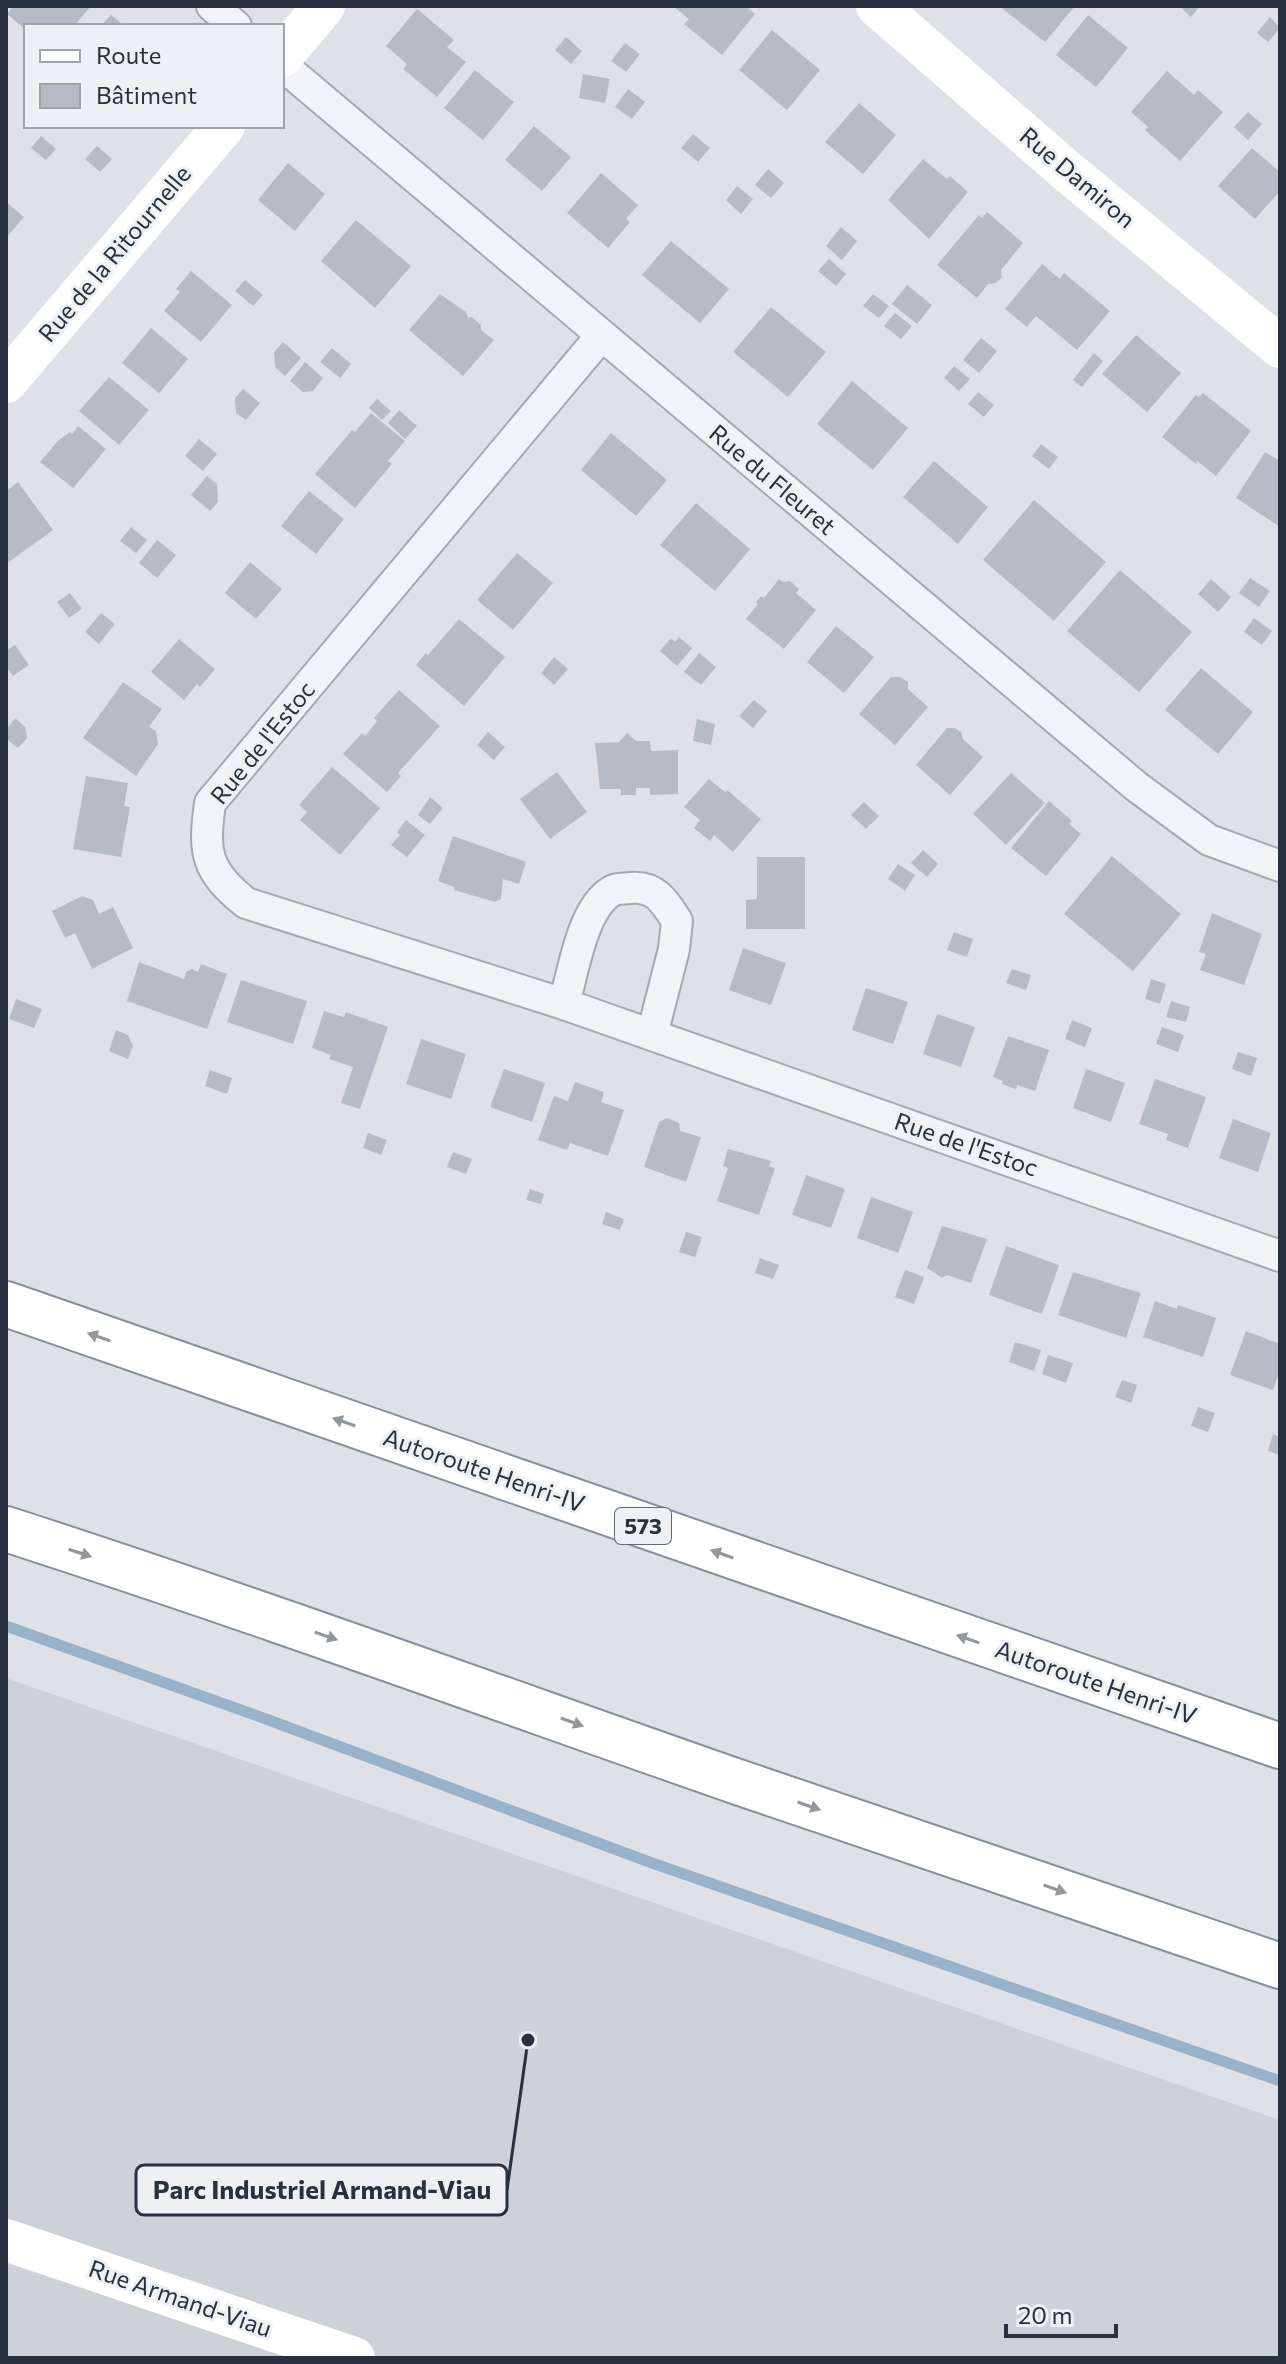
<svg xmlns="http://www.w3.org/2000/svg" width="1286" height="2364" viewBox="0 0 1286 2364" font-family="Commissioner,sans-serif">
<rect width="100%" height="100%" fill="#dee2e8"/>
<path fill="#ccd1da" d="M6,1678L1280,2120V2358H6Z"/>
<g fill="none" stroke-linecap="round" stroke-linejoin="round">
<path stroke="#98b2c9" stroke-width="11" d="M6,1626L266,1719L652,1863L1280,2081"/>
</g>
<g fill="#b5bcc5">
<path d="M13,6H91L74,26H26V30L7,14Z"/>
<path d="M673,6H746L755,14L722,55L684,24L689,19Z"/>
<path d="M999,6H1075L1045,42Z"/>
<path d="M1179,6H1200L1191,17Z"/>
<path d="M417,9L454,40L447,47L466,62L437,97L403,69L407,64L386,46Z"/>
<path d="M111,15L125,26H101Z"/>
<path d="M1088,15L1128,48L1096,87L1056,55Z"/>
<path d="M1270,17L1280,28L1268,42L1257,33Z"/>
<path d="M772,30L820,70L787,110L739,70Z"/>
<path d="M566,37L582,51L571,64L555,50Z"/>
<path d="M625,43L640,54L626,72L611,61Z"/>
<path d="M475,70L514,102L483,140L444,108Z"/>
<path d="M1167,71L1194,95L1198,90L1223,112L1180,161L1145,130L1148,127L1131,112Z"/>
<path d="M583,74L610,79L605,103L579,98Z"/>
<path d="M628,89L645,102L632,119L615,107Z"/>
<path d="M859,103L896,135L863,174L825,142Z"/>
<path d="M1248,112L1262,124L1248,140L1234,127Z"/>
<path d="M534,126L571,157L542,191L505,160Z"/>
<path d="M693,134L710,148L698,162L681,148Z"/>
<path d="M41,136L56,149L46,160L31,148Z"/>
<path d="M97,146L112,159L100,172L85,159Z"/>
<path d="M1252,148L1280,172V191L1255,219L1218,186Z"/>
<path d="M923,159L947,179L950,176L968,192L929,239L888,200Z"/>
<path d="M288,163L325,194L295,231L258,200Z"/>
<path d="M768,169L784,183L771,198L755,185Z"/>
<path d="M601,173L638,205L626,219L630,222L608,248L567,213Z"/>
<path d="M737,186L753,199L741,214L726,200Z"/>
<path d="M6,202L24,217L6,238Z"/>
<path d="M987,212L1023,243L1001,270L1002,277L996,283L988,284L977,298L937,265L979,215L982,218Z"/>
<path d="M356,220L411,266L375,308L321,261Z"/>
<path d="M841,227L857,241L842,260L826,246Z"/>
<path d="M671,241L729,289L700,323L642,275Z"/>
<path d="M829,259L846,274L836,286L818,271Z"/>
<path d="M1042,264L1060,279L1064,273L1110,311L1077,350L1036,316L1027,327L1005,309Z"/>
<path d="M191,271L232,305L201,342L164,311L180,292L176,289Z"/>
<path d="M245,280L263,295L253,306L235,291Z"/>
<path d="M907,285L932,305L917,324L892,304Z"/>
<path d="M440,294L466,312L468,318L472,317L481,325V330L494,340L463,376L409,330Z"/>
<path d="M873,294L889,306L879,318L863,306Z"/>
<path d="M771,307L826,352L788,397L733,352Z"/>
<path d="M895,313L912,326L901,339L884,326Z"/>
<path d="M151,328L188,359L159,393L122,363Z"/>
<path d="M1136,335L1181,373L1147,412L1102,374Z"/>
<path d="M981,338L997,351L979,373L963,360Z"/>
<path d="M283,342L301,358L285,376L275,367L274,352Z"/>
<path d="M332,348L351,364L340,378L320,362Z"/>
<path d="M1094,353L1103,361L1082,387L1073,380Z"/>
<path d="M305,362L323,378L313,391L303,392L290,381Z"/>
<path d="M954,366L970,379L959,391L944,378Z"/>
<path d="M109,377L149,410L119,445L79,411Z"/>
<path d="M852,381L908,428L873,470L817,424Z"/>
<path d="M243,389L260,403L246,420L236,413L235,398Z"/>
<path d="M978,392L994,405L984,417L968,404Z"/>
<path d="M1203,393L1251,431L1216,476L1197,461L1196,464L1162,437L1196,395L1199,397Z"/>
<path d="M377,399L391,411L382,420L369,408Z"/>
<path d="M399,410L417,426L405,439L388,423Z"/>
<path d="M371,413L405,441L388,461L392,464L355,508L315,474L352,430L355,432Z"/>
<path d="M78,426L106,449L73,488L40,462L58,441L70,432L72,434Z"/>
<path d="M611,433L667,480L636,516L581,470Z"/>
<path d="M199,439L217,454L203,471L185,456Z"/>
<path d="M1041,444L1058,457L1049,469L1032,456Z"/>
<path d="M1265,452L1280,461V527L1236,498Z"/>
<path d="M934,461L988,507L958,544L903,497Z"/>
<path d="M207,476L217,484L218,502L210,511L191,495Z"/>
<path d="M18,482L53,530L6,564V491Z"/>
<path d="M309,491L344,519L316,554L281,526Z"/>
<path d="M1034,500L1106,562L1054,621L983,560Z"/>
<path d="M696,503L750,549L715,591L660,545Z"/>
<path d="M131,527L147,540L136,553L120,541Z"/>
<path d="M157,540L176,555L157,578L139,563Z"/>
<path d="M517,553L553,583L513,630L477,600Z"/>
<path d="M250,562L282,589L256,619L225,593Z"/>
<path d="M1120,570L1192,632L1139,692L1067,631Z"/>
<path d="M1250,578L1270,591L1259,607L1239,593Z"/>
<path d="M779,579L783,582L790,581L799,589L796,593L816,610L784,649L746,619L758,604L756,602L761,596L764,598Z"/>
<path d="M1211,579L1231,597L1218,612L1198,594Z"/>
<path d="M70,593L82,609L69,618L57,602Z"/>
<path d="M101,613L115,624L99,644L85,632Z"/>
<path d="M1254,618L1272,631L1262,645L1244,632Z"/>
<path d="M459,619L505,657L464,706L416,665L426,653L428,655Z"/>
<path d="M836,626L874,657L844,693L807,662Z"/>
<path d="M679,637L692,648L677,666L660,651L671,638L675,642Z"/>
<path d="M179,639L215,669L200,687L197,684L184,700L151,672Z"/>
<path d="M15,645L29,665L13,676L6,666V651Z"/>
<path d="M699,653L716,667L701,685L684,672Z"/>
<path d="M554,657L568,669L554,685L541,673Z"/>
<path d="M1201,668L1253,712L1218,754L1165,710Z"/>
<path d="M891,677H900L908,682V689L928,707L895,745L859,714Z"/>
<path d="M123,682L162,709L149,727L156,731L158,744L136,776L83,738Z"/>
<path d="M399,690L440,726L398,773L401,776L387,792L343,754L362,733L365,736L377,721L374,718Z"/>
<path d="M754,700L767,711L753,728L739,716Z"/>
<path d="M15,718L25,727L27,738L18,748L6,739V730Z"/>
<path d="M697,719L715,724L711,745L693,741Z"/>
<path d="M947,728H955L961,732L963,739L983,757L950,795L916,765Z"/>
<path d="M488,732L505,747L494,760L477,745Z"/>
<path d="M627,733L636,741H650L651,751L678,750V794L650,795V788H636V795H621V789H600L595,743L619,742Z"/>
<path d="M332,767L380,808L340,855L300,820L307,812L299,805Z"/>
<path d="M557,772L587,812L550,839L520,799Z"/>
<path d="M1011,773L1045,803L1006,845L973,814Z"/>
<path d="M86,776L128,783L124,806L130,807L121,857L73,849Z"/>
<path d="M709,779L725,792L727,790L761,819L733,852L714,835L710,841L694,828L700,820L684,807Z"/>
<path d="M430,797L443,808L430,824L418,815Z"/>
<path d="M1049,801L1072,821L1069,824L1081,834L1046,876L1011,848Z"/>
<path d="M864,802L879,816L866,829L851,815Z"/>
<path d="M406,820L425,835L407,857L391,845L400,835L397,832Z"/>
<path d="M453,836L526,862L519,884L503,879L501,899L495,902L454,890V887L438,881Z"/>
<path d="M923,850L938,864L927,877L911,863Z"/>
<path d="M1112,856L1181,914L1133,971L1064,914Z"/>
<path d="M757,857H805V929H746V900L757,899Z"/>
<path d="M898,864L915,875L905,891L888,879Z"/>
<path d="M82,896L93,900L99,914L113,907L133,948L92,969L75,933L65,938L52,911Z"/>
<path d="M1212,913L1262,934L1244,985L1200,970L1206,954L1199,952Z"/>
<path d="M954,932L973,939L967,957L947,950Z"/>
<path d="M743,948L786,963L771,1005L729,990Z"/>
<path d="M139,962L184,979L186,972L192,969L198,972L201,964L227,974L207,1029L127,1001Z"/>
<path d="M1012,969L1031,975L1026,990L1006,983Z"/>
<path d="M1151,979L1166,984L1160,1004L1145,999Z"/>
<path d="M241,980L307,1001L293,1044L227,1022Z"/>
<path d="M866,988L908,1002L893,1044L852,1030Z"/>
<path d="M16,999L42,1009L34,1028L9,1019Z"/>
<path d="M1171,1001L1190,1007L1186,1022L1166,1017Z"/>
<path d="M324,1011L344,1017L346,1012L388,1027L360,1109L341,1103L353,1067L329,1059L331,1055L312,1048Z"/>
<path d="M937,1014L975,1027L961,1067L923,1054Z"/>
<path d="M1072,1020L1092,1028L1085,1047L1065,1039Z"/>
<path d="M1162,1027L1184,1035L1178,1052L1156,1044Z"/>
<path d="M116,1030L128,1035L133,1046L128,1059L109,1051Z"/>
<path d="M1008,1036L1049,1050L1035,1091L1017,1085L1016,1089L1002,1084L1003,1081L993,1077Z"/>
<path d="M421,1039L466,1054L451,1099L406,1084Z"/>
<path d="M1238,1052L1257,1058L1251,1076L1232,1069Z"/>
<path d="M504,1069L545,1083L532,1122L490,1107Z"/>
<path d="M1086,1069L1125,1083L1111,1122L1073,1108Z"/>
<path d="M210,1070L232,1078L227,1094L205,1086Z"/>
<path d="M1155,1079L1206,1097L1188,1148L1166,1140L1168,1134L1139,1124Z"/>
<path d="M575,1082L604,1092L601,1102L624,1110L608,1156L570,1143L567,1150L538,1140L554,1096L568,1101Z"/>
<path d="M667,1118L679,1123L680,1131L701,1137L686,1182L644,1167L659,1122Z"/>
<path d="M1233,1119L1271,1133L1258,1172L1219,1158Z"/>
<path d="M368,1133L387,1140L381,1155L363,1148Z"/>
<path d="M728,1149L771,1161L769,1166L775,1168L759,1215L717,1201L728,1168L723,1166Z"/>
<path d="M453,1152L472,1159L466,1174L447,1167Z"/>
<path d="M806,1175L845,1189L831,1228L792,1215Z"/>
<path d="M530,1189L544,1194L541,1204L526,1200Z"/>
<path d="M871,1197L913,1212L898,1253L857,1238Z"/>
<path d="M606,1212L624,1219L620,1230L602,1224Z"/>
<path d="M942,1226L987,1239L971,1283L947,1275L942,1278L927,1268Z"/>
<path d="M686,1232L702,1237L695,1257L679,1252Z"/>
<path d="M1006,1246L1059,1265L1042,1314L989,1295Z"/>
<path d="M760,1258L779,1265L773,1279L755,1273Z"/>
<path d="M905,1270L924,1277L914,1304L895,1297Z"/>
<path d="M1073,1272L1141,1293L1126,1338L1058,1315Z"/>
<path d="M1155,1301L1177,1309L1178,1305L1216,1318L1203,1357L1143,1337Z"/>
<path d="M1246,1331L1280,1344V1370L1273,1390L1230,1375Z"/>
<path d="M1015,1342L1041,1350L1034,1371L1009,1362Z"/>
<path d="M1048,1355L1073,1363L1066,1383L1042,1374Z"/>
<path d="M1122,1380L1137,1385L1131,1403L1115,1397Z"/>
<path d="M1198,1407L1215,1413L1208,1432L1191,1426Z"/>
<path d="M1273,1434L1280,1437V1455L1268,1451Z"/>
</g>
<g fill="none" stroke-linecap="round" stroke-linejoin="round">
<g stroke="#a3a9b2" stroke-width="34">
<g id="street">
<path d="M212,6L236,26"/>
<path d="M282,65L1137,787L1209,840L1280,866"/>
<path d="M601,336L210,803C203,853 206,871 246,903L564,1004L1280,1256"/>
<path d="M564,1004C573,973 582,908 612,891C617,888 625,889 630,888C655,885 665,902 677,921L674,949L652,1035"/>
</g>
</g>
<g stroke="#85909f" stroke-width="48">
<g id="highway">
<path d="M6,1304L1280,1746"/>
<path d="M6,1529C251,1608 492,1696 735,1781C916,1844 1099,1903 1280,1966"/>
</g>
</g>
<use href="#street" stroke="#f1f3f6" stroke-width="30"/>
<g stroke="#fff" stroke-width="42">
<path d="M877,6L1068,172L1280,347"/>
<path d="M282,56L324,6"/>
<path d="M6,382L224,126"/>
<path d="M6,2240L354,2358"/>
</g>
<use href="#highway" stroke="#fff" stroke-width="44"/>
</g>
<defs><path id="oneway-solid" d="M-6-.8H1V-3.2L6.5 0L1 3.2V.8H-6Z" transform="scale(2)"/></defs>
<g fill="#93989f">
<use href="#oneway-solid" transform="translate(99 1337) rotate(-161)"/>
<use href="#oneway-solid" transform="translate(344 1422) rotate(-161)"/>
<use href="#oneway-solid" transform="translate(80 1553) rotate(18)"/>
<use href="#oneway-solid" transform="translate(722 1554) rotate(-161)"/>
<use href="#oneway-solid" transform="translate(326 1636) rotate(19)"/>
<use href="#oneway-solid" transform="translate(968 1639) rotate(-161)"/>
<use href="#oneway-solid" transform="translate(572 1722) rotate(20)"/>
<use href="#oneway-solid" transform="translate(809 1806) rotate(19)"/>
<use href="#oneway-solid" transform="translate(1055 1889) rotate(19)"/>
</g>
<g text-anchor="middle" stroke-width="6" stroke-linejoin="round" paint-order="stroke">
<rect fill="#edf1f5" stroke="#626b76" stroke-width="2" x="615" y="1508" width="56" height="36" rx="6"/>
<g font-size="22" font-weight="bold" fill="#27313f">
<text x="643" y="1534">573</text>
</g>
<g font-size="24" fill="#27313f" stroke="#edf1f5">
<text transform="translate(1077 178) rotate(40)" y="8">Rue Damiron</text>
<text transform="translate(115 254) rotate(-50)" y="8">Rue de la Ritournelle</text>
<text transform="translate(772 480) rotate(40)" y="8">Rue du Fleuret</text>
<text transform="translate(263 743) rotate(-51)" y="8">Rue de l'Estoc</text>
<text transform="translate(966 1145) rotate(19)" y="8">Rue de l'Estoc</text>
<text transform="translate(484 1471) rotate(19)" y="8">Autoroute Henri-IV</text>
<text transform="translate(1096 1683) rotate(19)" y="8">Autoroute Henri-IV</text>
<text transform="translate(180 2299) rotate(19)" y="8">Rue Armand-Viau</text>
</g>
</g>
<path fill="none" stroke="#27313f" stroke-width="3" d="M528 2040L507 2190"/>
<circle fill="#27313f" stroke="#edf1f5" stroke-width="3" cx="528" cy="2040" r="8"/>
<rect fill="#edf1f5" stroke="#27313f" stroke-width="3" x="136" y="2165" width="371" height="50" rx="8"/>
<g font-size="26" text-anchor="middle" font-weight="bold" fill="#27313f">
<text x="322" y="2199">Parc Industriel Armand-Viau</text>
</g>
<rect width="1286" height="2364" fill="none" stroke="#27313f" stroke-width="16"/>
<rect x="24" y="24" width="260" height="104" fill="#edf1f5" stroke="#9ea4ac" stroke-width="2"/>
<rect x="40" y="50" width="40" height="12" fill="#ffffff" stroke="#9ea4ac" stroke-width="2"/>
<text x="96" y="64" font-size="24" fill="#27313f">Route</text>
<rect x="40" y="84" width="40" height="24" fill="#b5bcc5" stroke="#9ea4ac" stroke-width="2"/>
<text x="96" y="104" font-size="24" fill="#27313f">Bâtiment</text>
<path d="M1006 2324v12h110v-12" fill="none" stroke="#27313f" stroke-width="4"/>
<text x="1018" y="2324" font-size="24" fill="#27313f" stroke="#edf1f5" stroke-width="6" paint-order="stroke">20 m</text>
</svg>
